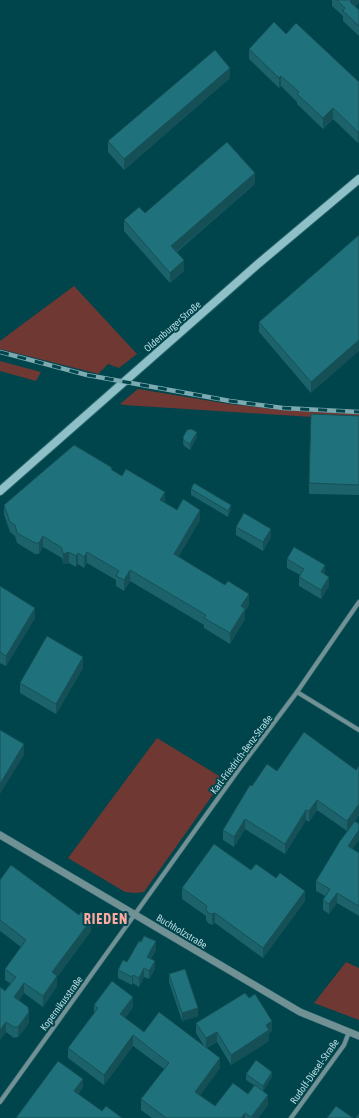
<svg xmlns="http://www.w3.org/2000/svg" width="359" height="1118" viewBox="0 0 359 1118" font-family="'Asap Condensed',sans-serif">
<rect width="100%" height="100%" fill="#00444c"/>
<g fill="#703832">
<path d="M74,286L137,354L119,368L108,364L99,373V374L0,349V341Z"/>
<path d="M0,361L41,372L36,381L0,371Z"/>
<path d="M138,389L229,404L282,410L359,414V420L124,405L120,404Z"/>
<path d="M157,738L224,779L144,892L136,893L125,892L68,858Z"/>
<path d="M346,962L359,968V1020L314,1003Z"/>
</g>
<g fill="none" stroke-linecap="round" stroke-linejoin="round">
<g stroke="#25636a" stroke-width="5.5">
<g id="minor">
<path d="M297,692L359,730"/>
<path d="M0,1102L242,765L297,692L359,602"/>
<path d="M291,1118L344,1045L349,1032"/>
</g>
</g>
<g stroke="#25636a" stroke-width="8">
<path id="tertiary" d="M0,835L300,1012L359,1036"/>
</g>
<g stroke="#25636a" stroke-width="10">
<path id="secondary" d="M0,491L258,264L359,179"/>
</g>
<use href="#minor" stroke="#729195" stroke-width="4"/>
<use href="#tertiary" stroke="#729195" stroke-width="7"/>
<use href="#secondary" stroke="#8fc0c7" stroke-width="8"/>
<g stroke="#7baab0" stroke-width="4.5">
<path id="rail" d="M0,352L87,375L230,401L283,408L359,412"/>
</g>
<use href="#rail" stroke="#00444c" stroke-width="3" stroke-dasharray="9" stroke-linecap="butt"/>
</g>
<g fill="#1b626b">
<path d="M332,0H359V2L355,7L359,10V36L343,21V16L332,6Z"/>
<path d="M286,34L359,82V142L358,143L333,119L323,129L297,104V102L281,86L279,88L249,59V49Z"/>
<path d="M230,78L124,170L108,152V141Z"/>
<path d="M255,184L177,252L184,271L170,283L124,231V220L145,213Z"/>
<path d="M359,235L311,393L259,332V322Z"/>
<path d="M359,416V495L309,494V483Z"/>
<path d="M183,437H197L190,450L184,446L183,443Z"/>
<path d="M112,470L177,510L200,520L178,557L249,605L245,611V619L230,644L204,628V625L130,581L124,591L116,586V580L87,563L84,568L78,564L76,567L69,563L63,564L62,558L43,547L39,554H35L17,543L15,536L10,532L4,515V505Z"/>
<path d="M191,489L231,510L228,517L191,495Z"/>
<path d="M236,527L271,537L263,551L236,535Z"/>
<path d="M287,559L325,573L324,574L329,586L321,599L299,586V577L300,575L287,568Z"/>
<path d="M0,586L35,618L6,666L0,663Z"/>
<path d="M83,668L56,714L20,693V683Z"/>
<path d="M359,766V815L355,821L353,849L359,853V916L337,903L329,914L323,910V900L325,896L316,891V881L347,831L317,810L309,822L306,820L285,854L245,829L234,847L223,840V830L252,786L277,771L356,770Z"/>
<path d="M251,870L305,901L263,958L215,923L212,925L208,923L206,920V916L182,899V888Z"/>
<path d="M0,880L91,931L57,977V986L43,1007L24,993L19,1000L29,1023L18,1037L14,1038L6,1032L0,1040V987L5,991L11,984L5,980V969L21,947L0,931Z"/>
<path d="M156,950L151,959L155,969L149,979L144,977L139,987L133,983L132,985L118,978V970L127,962Z"/>
<path d="M169,974L198,1016L182,1021L169,982Z"/>
<path d="M94,1005L133,1007L125,1018L144,1032L204,1046L196,1033V1023L272,1031L269,1033V1041L231,1065L217,1042L207,1048L220,1068L200,1095L215,1106L248,1094L254,1085L246,1080V1074L272,1077L263,1091L268,1105L258,1118H152L141,1110V1099L164,1069L133,1046L104,1085L68,1058V1048L94,1013Z"/>
</g>
<g fill="#165057">
<path d="M351,0H359V2L350,12V2Z"/>
<path d="M230,68V78L124,170V159Z"/>
<path d="M281,76V86L279,88V78Z"/>
<path d="M333,108V119L323,129V118Z"/>
<path d="M359,131V142L358,143V132Z"/>
<path d="M255,173V184L171,256V246Z"/>
<path d="M184,260V271L170,283V273Z"/>
<path d="M359,340V351L311,393V382Z"/>
<path d="M197,432V437L190,450V444Z"/>
<path d="M165,492V503L160,500Z"/>
<path d="M231,505V510L228,517V511Z"/>
<path d="M200,510V520L174,565V554Z"/>
<path d="M271,529V537L263,551V542Z"/>
<path d="M43,536V547L39,554V543Z"/>
<path d="M69,552V563L63,564V554Z"/>
<path d="M87,552V563L84,568V557Z"/>
<path d="M78,553V564L76,567V556Z"/>
<path d="M325,565V573L321,580V572Z"/>
<path d="M130,570V581L124,591V580Z"/>
<path d="M329,577V586L321,599V590Z"/>
<path d="M249,594V605L245,611V619L230,644V633L241,606Z"/>
<path d="M35,608V618L6,666V656Z"/>
<path d="M83,657V668L56,714V704Z"/>
<path d="M24,744V755L0,794V784Z"/>
<path d="M317,800V810L309,822V811Z"/>
<path d="M359,804V815L347,832V821Z"/>
<path d="M306,810V820L285,854V844Z"/>
<path d="M245,819V829L234,847V837Z"/>
<path d="M359,830V840L348,856V846Z"/>
<path d="M305,891V901L263,958V948Z"/>
<path d="M337,893V903L329,914V904Z"/>
<path d="M215,913V923L212,925V914Z"/>
<path d="M91,920V931L57,977V986L43,1007V996L52,972Z"/>
<path d="M156,941V950L147,965V957Z"/>
<path d="M155,961V969L149,979V971Z"/>
<path d="M144,968V977L139,987V978Z"/>
<path d="M133,975V983L132,985V977Z"/>
<path d="M24,983V993L14,1008V997Z"/>
<path d="M133,997V1007L120,1024V1014Z"/>
<path d="M198,1008V1016L182,1021V1013Z"/>
<path d="M29,1012V1023L18,1037V1027Z"/>
<path d="M272,1021V1031L269,1033V1041L231,1065V1055L266,1025Z"/>
<path d="M6,1022V1032L0,1040V1030Z"/>
<path d="M217,1032V1042L206,1048V1038Z"/>
<path d="M133,1035V1046L104,1085V1075Z"/>
<path d="M220,1058V1068L195,1102V1092Z"/>
<path d="M272,1072V1077L263,1091V1086Z"/>
<path d="M83,1079V1088L74,1100V1091Z"/>
<path d="M268,1095V1105L258,1118H251Z"/>
<path d="M245,1113V1118H241Z"/>
</g>
<g fill="#1f727c" stroke="#165057">
<path d="M337,0H351L350,2L359,10V26L343,11L345,8Z"/>
<path d="M274,22L286,34L296,23L359,82V131L358,132L333,108L323,118L297,94L299,92L281,76L279,78L249,49Z"/>
<path d="M215,50L230,68L124,159L108,141Z"/>
<path d="M227,142L255,173L171,246L184,260L170,273L124,220L139,207L145,213Z"/>
<path d="M359,235V340L311,382L259,322Z"/>
<path d="M311,414L359,416V485L309,483Z"/>
<path d="M191,429L197,432L190,444L184,441L183,437L187,430Z"/>
<path d="M74,445L111,467L112,470L122,476L126,469L165,492L160,500L177,510L183,499L200,510L174,554L225,585L228,581L249,594L241,606L245,609L230,633L204,618L206,615L130,570L124,580L116,576L119,571L87,552L84,557L78,553L76,556L69,552L63,554L62,548L43,536L39,543H35L17,533L15,525L10,522L4,505Z"/>
<path d="M194,483L231,505L228,511L191,489Z"/>
<path d="M244,513L271,529L263,542L236,527Z"/>
<path d="M294,547L325,565L321,572L329,577L321,590L299,577L304,569L287,559Z"/>
<path d="M0,586L35,608L6,656L0,652Z"/>
<path d="M47,636L83,657L56,704L20,683Z"/>
<path d="M0,730L24,744L0,784Z"/>
<path d="M304,732L356,770L359,766V804L347,821L317,800L309,811L306,810L285,844L245,819L234,837L223,830L250,785L252,786L267,764L277,771Z"/>
<path d="M355,821L359,824V830L348,846L359,853V906L337,893L329,904L323,900L330,889L316,881L340,841Z"/>
<path d="M214,844L251,870L256,864L276,878L280,873L305,891L263,948L215,913L212,914L208,913L206,909L207,906L182,888Z"/>
<path d="M11,865L79,915L81,912L91,920L52,972L57,976L43,996L24,983L14,997L28,1007L29,1012L18,1027H14L6,1022L0,1030V987L5,991L16,977L5,969L26,940L0,920V880Z"/>
<path d="M144,936L156,941L147,957L155,961L149,971L144,968L139,978L133,975L132,977L118,970L123,960L127,962L139,941L141,942Z"/>
<path d="M185,969L198,1008L182,1013L169,974Z"/>
<path d="M112,981L133,997L120,1014L144,1032L159,1012L220,1058L195,1092L215,1106L233,1083L248,1094L255,1085L268,1095L251,1117L245,1113L241,1118H166L141,1099L169,1063L133,1035L104,1075L68,1048L98,1008L94,1005Z"/>
<path d="M245,993L249,998L255,994L272,1021L266,1025L269,1030L231,1055L217,1032L206,1038L196,1023Z"/>
<path d="M256,1060L272,1072L263,1086L246,1074Z"/>
<path d="M58,1061L83,1079L74,1091L102,1111L106,1106L122,1118H16Z"/>
<path d="M336,1106L353,1118H327Z"/>
<path d="M359,1113V1118H356Z"/>
</g>
<g text-anchor="middle" stroke-width="4" stroke-linejoin="round" paint-order="stroke">
<g font-size="10" fill="#b9dde2" stroke="#00444c">
<text transform="translate(172 326) rotate(-41)" y="4">Oldenburger Straße</text>
<text transform="translate(241 754) rotate(-53)" y="4">Karl-Friedrich-Benz-Straße</text>
<text transform="translate(182 931) rotate(31)" y="4">Buchholzstraße</text>
<text transform="translate(61 1003) rotate(-54)" y="4">Kopernikusstraße</text>
<text transform="translate(314 1071) rotate(-55)" y="4">Rudolf-Diesel-Straße</text>
</g>
<g font-size="14" font-weight="bold" letter-spacing="1" fill="#feaaa0" stroke="#00444c">
<text x="106" y="924">RIEDEN</text>
</g>
</g>
</svg>
